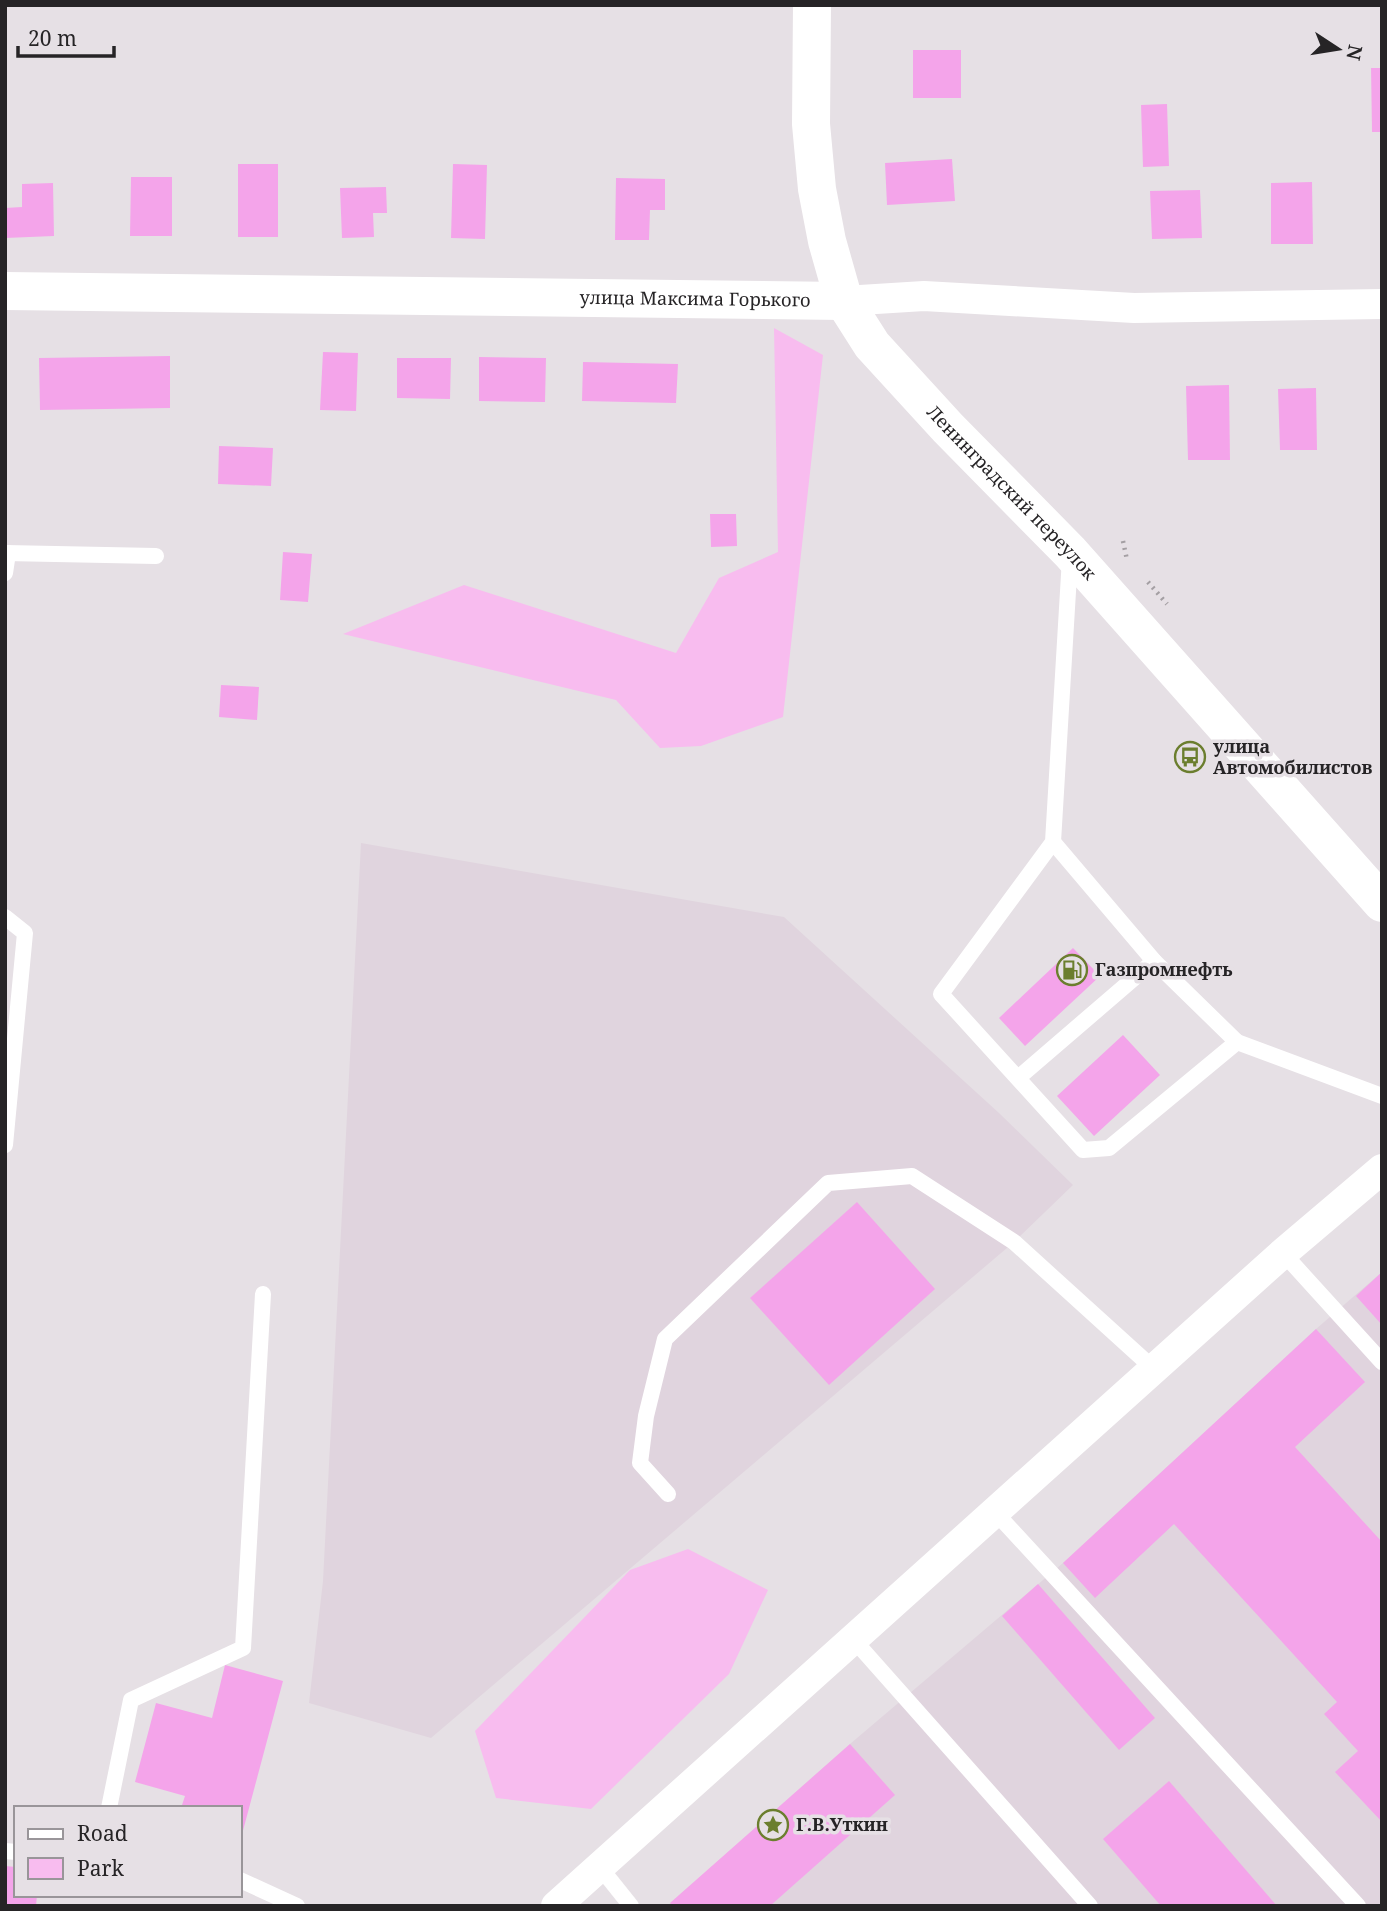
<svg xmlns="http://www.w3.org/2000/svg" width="1387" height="1911" viewBox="0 0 1387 1911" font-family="'Noto Serif',serif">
<rect width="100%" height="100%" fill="#e6e0e5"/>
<g fill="#e0d4de">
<path d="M361,843L784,917L999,1113L1073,1185L1014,1242L431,1738L309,1703L323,1581Z"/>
<path d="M1382,1272V1906H667L850,1744L1063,1563L1316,1329Z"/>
</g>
<g fill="#f8bcef">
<path d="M774,328L823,355L783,717L701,746L660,748L616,700L343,634L464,585L676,653L719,578L778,552Z"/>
<path d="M688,1549L768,1590L729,1674L591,1809L496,1798L475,1731L630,1570Z"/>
</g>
<g fill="#f4a4ea">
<rect x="913" y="50" width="48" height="48"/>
<path d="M1371,68H1382V132H1372Z"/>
<path d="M1167,104L1169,166L1143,167L1141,105Z"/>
<path d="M952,159L955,201L887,205L885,163Z"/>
<rect x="238" y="164" width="40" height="73"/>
<path d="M453,164L487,165L485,239L451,238Z"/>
<path d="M131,177H172V236H130Z"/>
<path d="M616,178L665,179V210H650L649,240H615Z"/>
<path d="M1312,182L1313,244H1271V183Z"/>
<path d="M53,183L54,236L5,238V208L22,207V184Z"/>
<path d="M386,187L387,213H373L374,237L342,238L340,188Z"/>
<path d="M1200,190L1202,238L1152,239L1150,191Z"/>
<path d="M323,352L358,353L356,411L320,410Z"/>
<path d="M170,356V408L40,410L39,358Z"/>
<path d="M479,357L546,358L545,402L479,401Z"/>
<path d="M397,358H451L450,399L397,398Z"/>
<path d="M583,362L678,364L676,403L582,401Z"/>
<path d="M1229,385L1230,460H1188L1186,386Z"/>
<path d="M1316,388L1317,450H1280L1278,389Z"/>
<path d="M219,446L273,448L271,486L218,484Z"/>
<path d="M710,514H736L737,546L711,547Z"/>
<path d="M283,552L312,554L308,602L280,600Z"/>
<path d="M221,685L259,687L257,720L219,717Z"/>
<path d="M1073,948L1100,976L1025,1046L999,1018Z"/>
<path d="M1123,1035L1160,1075L1094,1136L1057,1096Z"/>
<path d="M857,1202L935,1289L829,1385L750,1298Z"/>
<path d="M1382,1272V1325L1356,1296Z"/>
<path d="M1316,1329L1365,1382L1295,1447L1382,1542V1822L1335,1772L1358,1751L1324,1714L1337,1702L1174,1524L1095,1598L1063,1563Z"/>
<path d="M1038,1584L1155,1718L1119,1750L1002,1616Z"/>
<path d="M225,1665L283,1681L241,1838L240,1808H181L185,1796L135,1782L156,1703L212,1718Z"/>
<path d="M850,1744L895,1795L770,1906H673L670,1903Z"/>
<path d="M1169,1781L1277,1906H1161L1103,1839Z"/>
<path d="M5,1866L16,1867V1895H37L36,1906H5Z"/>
</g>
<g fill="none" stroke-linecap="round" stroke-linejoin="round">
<g stroke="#a49fa3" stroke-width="4.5" stroke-dasharray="2 5" stroke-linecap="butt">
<path d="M1123,541L1127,560"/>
<path d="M1148,582L1167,604"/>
</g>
<g stroke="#fff" stroke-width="16">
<path d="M5,553L156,556"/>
<path d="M1070,558L1053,842L941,994L1083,1150L1109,1148L1237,1042"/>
<path d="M5,573L8,553"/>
<path d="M1053,842L1154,961L1237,1042L1382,1096"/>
<path d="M5,917L25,933L5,1145"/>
<path d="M1018,1078L1154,961"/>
<path d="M1283,1253L1382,1362"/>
<path d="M668,1494L640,1463L646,1416L665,1339L828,1183L912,1176L1014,1242L1154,1369"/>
<path d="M995,1512L1358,1906"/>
<path d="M853,1639L1090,1906"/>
<path d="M109,1808L131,1700L243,1648L263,1294"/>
<path d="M5,1851L16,1852"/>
<path d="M599,1866L631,1906"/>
<path d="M240,1880L297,1906"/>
</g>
<g stroke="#fff" stroke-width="30">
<path d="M844,301L924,296L1134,308L1382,304"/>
<path d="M556,1906L1283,1253L1382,1169"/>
</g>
<path stroke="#fff" stroke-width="38" id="s1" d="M5,291L844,301"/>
<path stroke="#fff" stroke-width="38" id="s2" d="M812,5L811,124L817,189L827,241L844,301L872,345L948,428L1070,552L1382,903"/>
</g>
<defs>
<g id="bus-ring" transform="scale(1.575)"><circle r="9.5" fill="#e6e0e5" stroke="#6b7e2e" stroke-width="1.5"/><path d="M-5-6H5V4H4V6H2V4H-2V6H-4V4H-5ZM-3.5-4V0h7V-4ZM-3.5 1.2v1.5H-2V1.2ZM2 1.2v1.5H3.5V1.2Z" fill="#6b7e2e"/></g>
<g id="fuel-ring" transform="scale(1.575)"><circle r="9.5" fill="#e6e0e5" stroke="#6b7e2e" stroke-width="1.5"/><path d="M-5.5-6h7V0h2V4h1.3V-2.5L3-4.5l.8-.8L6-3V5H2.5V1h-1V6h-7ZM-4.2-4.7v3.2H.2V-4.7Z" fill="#6b7e2e"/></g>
<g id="sight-ring" transform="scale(1.575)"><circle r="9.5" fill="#e6e0e5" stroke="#6b7e2e" stroke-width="1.5"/><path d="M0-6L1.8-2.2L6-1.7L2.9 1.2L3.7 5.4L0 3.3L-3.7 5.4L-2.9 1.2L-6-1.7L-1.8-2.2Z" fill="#6b7e2e"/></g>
</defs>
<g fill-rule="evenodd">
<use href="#bus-ring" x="1190" y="757"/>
<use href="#fuel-ring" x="1072" y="970"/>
<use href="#sight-ring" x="773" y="1825"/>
</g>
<g text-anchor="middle" stroke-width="7" stroke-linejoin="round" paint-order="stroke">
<g font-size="18" fill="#262426" stroke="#e6e0e5">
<text dy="6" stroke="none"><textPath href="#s1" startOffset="690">улица Максима Горького</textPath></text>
<text dy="6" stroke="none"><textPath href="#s2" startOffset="555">Ленинградский переулок</textPath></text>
</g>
<g font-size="18" font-weight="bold" fill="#262426" stroke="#e6e0e5" text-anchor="start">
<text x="1213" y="753">улица<tspan x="1213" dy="21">Автомобилистов</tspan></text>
<text x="1095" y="976">Газпромнефть</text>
<text x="796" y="1831">Г.В.Уткин</text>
</g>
</g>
<rect width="1387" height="1911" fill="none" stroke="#262426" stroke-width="14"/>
<rect x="14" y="1806" width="228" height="91" fill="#e6e0e5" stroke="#999599" stroke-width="2"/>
<rect x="28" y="1829" width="35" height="10" fill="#ffffff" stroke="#999599" stroke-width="2"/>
<text x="77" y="1841" font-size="21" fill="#262426">Road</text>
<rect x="28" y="1858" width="35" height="21" fill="#f8bcef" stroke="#999599" stroke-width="2"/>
<text x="77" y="1876" font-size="21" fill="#262426">Park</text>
<g transform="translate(1338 49) rotate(102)" stroke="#e6e0e5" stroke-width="5" paint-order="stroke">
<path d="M0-5L12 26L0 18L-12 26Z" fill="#262426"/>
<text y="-10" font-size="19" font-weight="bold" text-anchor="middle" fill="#262426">N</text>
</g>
<path d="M18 46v10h96v-10" fill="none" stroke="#262426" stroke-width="3.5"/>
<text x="28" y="46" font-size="21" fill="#262426" stroke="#e6e0e5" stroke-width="5" paint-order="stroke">20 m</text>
</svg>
